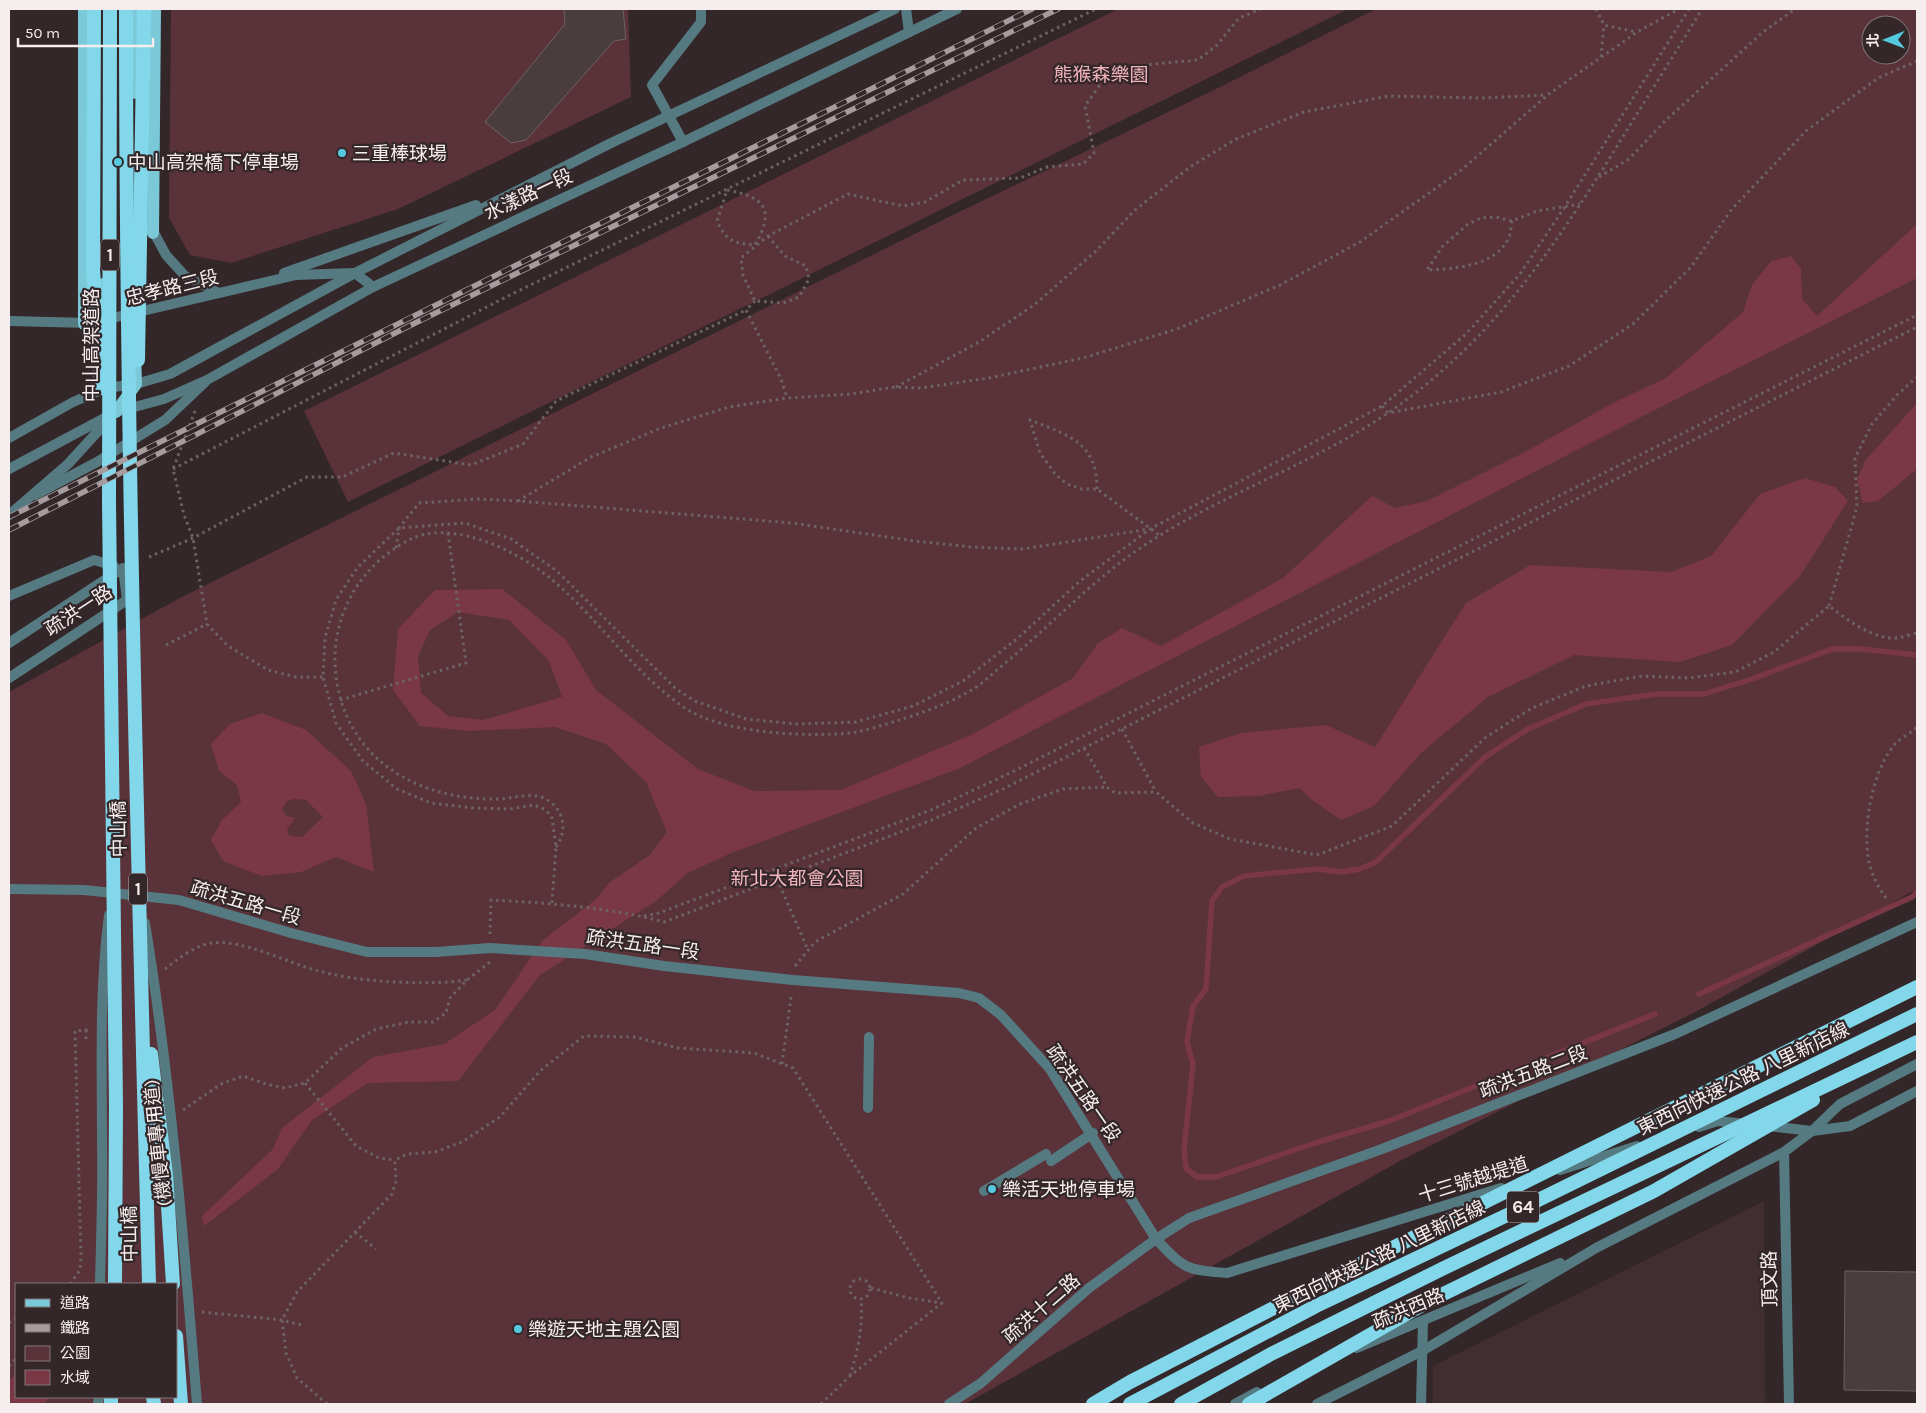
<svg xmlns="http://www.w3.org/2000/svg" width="1926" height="1413" viewBox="0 0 1926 1413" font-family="Karla,'Noto Sans TC',sans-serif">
<rect width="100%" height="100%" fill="#332729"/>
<path fill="#412e31" d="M1764,1201L1765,1404H1433V1366Z"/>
<g fill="#5a3239" fill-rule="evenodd">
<path d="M171,9H628L631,97L398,209L231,263L190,255L169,218Z"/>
<path d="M1118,9H1348L348,502L304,411Z"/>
<path d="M1376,9H1917V889L1695,1012L1402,1160L965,1404H9V692L178,599L961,211L1212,91ZM1871,25H1901V55H1871ZM16,1284H176V1397H16Z"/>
</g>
<g fill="#7a3846" fill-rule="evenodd">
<path d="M1917,224V278L1647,414L958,769L731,853L688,873L656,901L540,975L458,1081L368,1083L312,1120L278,1169L204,1226L202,1216L273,1149L282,1128L373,1057L444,1044L495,1010L542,941L596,899L610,882L650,855L667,832L646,782L606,744L555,727L469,731L420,726L393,690L398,629L435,590L502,589L566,640L596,690L698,769L754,791L841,790L973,734L1073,678L1098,643L1122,628L1161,646L1283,578L1372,496L1395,508L1427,501L1527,451L1613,403L1666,378L1743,312L1752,285L1771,261L1791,256L1801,269L1802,299L1817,316ZM458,612L509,620L549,661L562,697L483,720L448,716L421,693L418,656L430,630Z"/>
<path d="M1917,403V469L1878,501L1863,503L1857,480L1865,461Z"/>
<path d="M1805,478L1835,487L1848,501L1800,576L1732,645L1680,662L1574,655L1488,697L1421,753L1374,806L1341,820L1312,800L1300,788L1259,796L1218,797L1201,777L1199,747L1241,733L1326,725L1375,747L1466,603L1530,565L1671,572L1711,556L1760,494Z"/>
<path d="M262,713L306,730L351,771L366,804L374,872L336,857L301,872L262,876L223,861L211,840L222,820L241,802L237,785L219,771L211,744L230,724ZM295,799L306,800L323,817L302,837L289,836L287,829L295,818L286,816L282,809L287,801Z"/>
<path d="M16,1373V1397H49L44,1404H9V1381Z"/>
</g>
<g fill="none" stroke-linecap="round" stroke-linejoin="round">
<g stroke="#7a3846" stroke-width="5.5">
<path d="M1699,994L1912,897L1917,892"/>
<path d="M1655,1014L1389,1121L1315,1143L1216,1177H1197L1186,1168L1184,1150L1193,1064L1187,1042L1193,1006L1206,989L1212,901L1222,887L1244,876L1318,869L1341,872L1360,869L1376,862L1485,757L1528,729L1586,704L1657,694H1704L1752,679L1832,649H1862L1917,655"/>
</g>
</g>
<g fill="#493d3e" stroke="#6e6162">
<path d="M564,9H623L626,39L614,41L526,140L511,143L485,122L565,24Z"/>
<path d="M1845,1271L1917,1272V1391L1844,1390Z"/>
</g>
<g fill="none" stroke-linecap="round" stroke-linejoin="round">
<g stroke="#6e6364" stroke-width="3" stroke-dasharray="2.5 4" stroke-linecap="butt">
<path d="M1596,9L1604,25L1636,32"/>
<path d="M1601,57L1604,25"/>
<path d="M1599,177L1629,159L1665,121L1763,32L1795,9"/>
<path d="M727,190C764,197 776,209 755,245C734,243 727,242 717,221Z"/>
<path d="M1512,221C1511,226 1511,232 1509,237C1497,266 1454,269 1427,270L1442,247L1468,224L1481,218L1496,217L1512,221L1537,211L1580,204"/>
<path d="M768,236L785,256L806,266L809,279L799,297L783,303L755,301L743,275L741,258L768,236L848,194L903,206L925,202L963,180L1020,178L1047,167L1083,164L1094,153L1085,106L1104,79L1132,66L1198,60L1217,45L1239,18L1261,9"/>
<path d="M755,301L746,310L781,379L787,398"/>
<path d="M896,387L979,342L1034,305L1096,251L1135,210L1190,167L1236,139L1304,112L1389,96L1482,98L1547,95"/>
<path d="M1382,406L1388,413L1501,392L1569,366L1633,324L1691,267L1732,209L1806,131L1878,78L1917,61"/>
<path d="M195,411L173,469L184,515L193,538L207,624L228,646L268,670L296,677H323"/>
<path d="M173,469L508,296L1096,9"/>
<path d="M1097,489C1097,442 1068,435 1030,420L1040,453L1056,475L1067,484L1082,489H1097L1159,535"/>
<path d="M518,501L591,457L661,428L729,407L787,398L851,394L895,387L921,388L989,378L1083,358L1177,329L1280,285L1360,242L1460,171L1549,94L1637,32L1679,9"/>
<path d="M396,548L399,528L419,503L478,499L518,501L792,523L915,541L972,547L1023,549L1149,529"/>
<path d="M149,557L193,538L307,477H342L394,453L471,465L523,444L556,401L746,310"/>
<path d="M1829,606L1857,507L1855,458L1872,424L1898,394L1917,377"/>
<path d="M166,645L207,624"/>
<path d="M340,700L466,663L448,533"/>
<path d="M1122,729L1156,792"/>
<path d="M1084,748L1107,787L1115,793L1156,792L1193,823L1230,839L1317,855L1392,826L1486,737L1532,708L1586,686L1642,676L1688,678L1735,672L1774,652L1829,606C1848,620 1873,640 1898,638C1904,637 1911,634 1917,633"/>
<path d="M556,847C567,832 565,812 549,801C534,790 514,799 496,799C421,800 350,762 337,683C330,644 341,602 368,572C378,560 396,546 411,539C452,519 518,551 550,578C597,617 632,671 682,706C721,734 804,737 851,733C865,731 879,726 893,722C919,714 949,704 973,689C982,684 990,676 998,669C1040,635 1078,595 1121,562C1201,501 1301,471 1385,415C1487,346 1547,258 1611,156C1641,107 1672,58 1702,9"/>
<path d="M777,879L808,950"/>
<path d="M1886,898C1877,886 1870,872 1868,856C1863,824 1873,768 1896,743C1902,737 1911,733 1917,727"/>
<path d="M552,903L556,847L552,818L546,810L534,805L510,809L474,808L431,803L397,789L363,761L336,723L323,677L325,638L336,600L357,568L399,528L465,523L511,539L557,571L676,689L695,701L746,719L796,724L856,722L913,706L963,681L1018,638L1080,581L1150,529L1382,406L1466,334L1520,274L1566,205L1689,9"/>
<path d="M644,916L659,913L931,810L1010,773L1917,315"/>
<path d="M490,934L491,900C548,903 608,907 664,922L932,820L1003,789L1917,327"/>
<path d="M795,966L815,942L903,894L976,828L1020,804L1063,789L1107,787"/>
<path d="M165,969C178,959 195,945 212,943C242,939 286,962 315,970C355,982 426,986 467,980"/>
<path d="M86,1030V1042"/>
<path d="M782,1064L791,997"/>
<path d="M305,1083L356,1146L379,1158L395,1160"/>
<path d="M183,1110L221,1084L243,1076L266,1084L285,1088L305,1083L342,1048L376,1029L409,1022H433L446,1013L450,998L467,980L490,962"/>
<path d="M355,1232L376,1249"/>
<circle cx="860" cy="1289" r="10"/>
<path d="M70,1284L80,1270L81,1258L75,1031L86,1030L89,1027"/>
<path d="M871,1288L909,1298L941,1303"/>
<path d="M202,1312L282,1320L305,1326"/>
<path d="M9,1323L16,1318"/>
<path d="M9,1366L16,1359"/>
<path d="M850,1376C858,1350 863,1327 861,1299"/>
<path d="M327,1404L297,1378L286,1353L282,1320L297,1292L392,1194L396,1181L395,1160L407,1154L435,1152L462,1142L500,1117L540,1071L584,1036L635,1037L678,1048L754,1053L793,1068L942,1303L850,1376L821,1404"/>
</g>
<g stroke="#567a81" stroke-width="10">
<path d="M35,495L97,462L165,420L205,382"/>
<path d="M145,923C171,1083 184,1243 197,1404"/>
<path d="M868,1108L869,1037"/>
<path d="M1051,1161L1093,1133"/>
<path d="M984,1191L1046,1154"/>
<path d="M100,1284C101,1237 103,1190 102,1143C102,1067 99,991 109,915"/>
<path d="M98,1404L99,1397"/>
</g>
<g stroke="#567a81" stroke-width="10">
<path d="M906,9L909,32"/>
<path d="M683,142L652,85L701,22V9"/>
<path d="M9,515L68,464L111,417"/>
<path d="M9,596L94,560L114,566"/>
<path d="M1768,1126L1812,1131"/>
<path d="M1699,1127L1718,1121L1746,1124"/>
<path d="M1784,1152L1789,1404"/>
<path d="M1560,1170L1637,1146"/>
<path d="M949,1404L981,1383L1089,1288L1156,1239C1184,1269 1186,1270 1227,1273L1501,1188"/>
<path d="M1421,1404L1423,1321"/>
</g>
<g stroke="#567a81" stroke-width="10">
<path d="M151,227L166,255L185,276L219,293"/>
<path d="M284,273L476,205"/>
<path d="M104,320L296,275L355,273L373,287"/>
<path d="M9,321L90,323"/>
<path d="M9,438L73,402L106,388L136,384L170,374L355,273L609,144L895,9"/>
<path d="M9,469L116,412L164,399L207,380L373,287L683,142L957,9"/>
<path d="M9,643L123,568L127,600L9,678"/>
<path d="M9,889L84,890L179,900L291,933L367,952H436L490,948L585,954L664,966L793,980L959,993L979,998L1001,1015L1050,1069L1156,1239L1189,1218L1382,1149L1675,1034L1917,922"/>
<path d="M1812,1131L1850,1126L1917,1091"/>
<path d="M1357,1348L1560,1263"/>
<path d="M1235,1404L1257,1392"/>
<path d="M1317,1404L1422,1351L1596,1248L1784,1152L1812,1131L1840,1104L1917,1064"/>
</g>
<g stroke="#7bc9d8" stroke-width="12">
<path d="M84,9V324"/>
<path d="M136,93L137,9"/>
<path d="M153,233L155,9"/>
<path d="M102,324L103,284"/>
<path d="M116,412L136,384L135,351"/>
</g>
<g stroke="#82d8ea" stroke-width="14">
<path d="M94,9L93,269L101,388"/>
<path d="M110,9L109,502L116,1106L115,1284"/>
<path d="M126,9C126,434 138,859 149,1284"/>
<path d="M138,360L144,9"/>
<path d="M151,1054L166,1175L173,1284"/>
<path d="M176,1336L181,1404"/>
<path d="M153,1397L154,1404"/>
<path d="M111,1404V1397"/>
<path d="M1093,1404L1130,1382L1328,1280L1917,987"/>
<path d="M1130,1404L1316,1306L1522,1208L1917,1014"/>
<path d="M1181,1404L1271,1354L1444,1268L1917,1042"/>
<path d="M1249,1404L1431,1300L1654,1191L1813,1100"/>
</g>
<g stroke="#a69c9e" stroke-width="5.5">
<g id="rail">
<path d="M9,517L1032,9"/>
<path d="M9,530L405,328L1058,9"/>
</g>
</g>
<use href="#rail" stroke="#332729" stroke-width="4" stroke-dasharray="11" stroke-linecap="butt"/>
</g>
<g fill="#55cadf" stroke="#332729" stroke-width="2">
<circle cx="342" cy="153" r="5"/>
<circle cx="118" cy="162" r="5"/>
<circle cx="992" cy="1189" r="5"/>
<circle cx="518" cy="1329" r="5"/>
</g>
<g text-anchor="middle" stroke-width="4.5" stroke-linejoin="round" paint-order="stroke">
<g fill="#332729" stroke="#bbb2b3" stroke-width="1">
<rect x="101" y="239.5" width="18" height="31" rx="4"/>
<rect x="129" y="873.5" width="18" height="31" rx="4"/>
<rect x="1507" y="1191.5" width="32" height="31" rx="4"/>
</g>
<g font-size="18" font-weight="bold" fill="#f5edee">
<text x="110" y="261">1</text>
<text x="138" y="895">1</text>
<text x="1523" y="1213">64</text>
</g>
<g font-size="19" fill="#f3b4be" stroke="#332729">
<text x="1101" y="81">熊猴森樂園</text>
<text x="797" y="885">新北大都會公園</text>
</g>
<g font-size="19" fill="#f5edee" stroke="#332729" text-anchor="start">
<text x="352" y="160">三重棒球場</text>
<text x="128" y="169">中山高架橋下停車場</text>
<text x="1002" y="1196">樂活天地停車場</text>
<text x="528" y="1336">樂遊天地主題公園</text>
</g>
<g font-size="19" fill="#f5edee" stroke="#332729">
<text transform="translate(528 194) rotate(-25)" y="7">水漾路一段</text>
<text transform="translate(172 287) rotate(-14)" y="7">忠孝路三段</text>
<text transform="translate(91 345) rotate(-90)" y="7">中山高架道路</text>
<text transform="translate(78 610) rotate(-33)" y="7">疏洪一路</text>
<text transform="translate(118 829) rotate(-91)" y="7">中山橋</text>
<text transform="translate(246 902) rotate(16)" y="7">疏洪五路一段</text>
<text transform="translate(643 944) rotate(8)" y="7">疏洪五路一段</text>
<text transform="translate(1533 1071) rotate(-21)" y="7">疏洪五路二段</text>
<text transform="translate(1743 1078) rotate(-26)" y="7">東西向快速公路 八里新店線</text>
<text transform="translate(1084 1093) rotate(55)" y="7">疏洪五路一段</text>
<text transform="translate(157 1143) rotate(-96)" y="7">(機慢車專用道)</text>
<text transform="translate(1473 1179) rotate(-17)" y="7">十三號越堤道</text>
<text transform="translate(129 1234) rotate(-91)" y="7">中山橋</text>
<text transform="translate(1379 1256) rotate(-26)" y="7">東西向快速公路 八里新店線</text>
<text transform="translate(1769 1279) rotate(-91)" y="7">頂文路</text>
<text transform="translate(1041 1308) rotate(-41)" y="7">疏洪十二路</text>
<text transform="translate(1408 1308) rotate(-23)" y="7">疏洪西路</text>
</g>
</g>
<rect width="1926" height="1413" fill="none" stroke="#f5edee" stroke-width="20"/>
<rect x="15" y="1283" width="162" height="115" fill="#332729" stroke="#817678"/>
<rect x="25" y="1299" width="25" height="8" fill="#7bc9d8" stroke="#817678"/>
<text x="60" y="1308" font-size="15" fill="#f5edee">道路</text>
<rect x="25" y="1324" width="25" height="8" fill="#a69c9e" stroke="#817678"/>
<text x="60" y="1333" font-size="15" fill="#f5edee">鐵路</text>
<rect x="25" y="1346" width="25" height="15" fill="#5a3239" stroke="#817678"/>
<text x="60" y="1358" font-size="15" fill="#f5edee">公園</text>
<rect x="25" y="1370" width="25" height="15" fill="#7a3846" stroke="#817678"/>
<text x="60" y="1383" font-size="15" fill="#f5edee">水域</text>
<g transform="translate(1886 40) rotate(269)"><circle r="24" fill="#332729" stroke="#817678"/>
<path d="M0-4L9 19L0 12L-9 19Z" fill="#55cadf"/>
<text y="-8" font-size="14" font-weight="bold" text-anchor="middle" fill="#f5edee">北</text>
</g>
<path d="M18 38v8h135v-8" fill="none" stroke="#f5edee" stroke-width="2.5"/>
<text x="25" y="38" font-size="15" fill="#f5edee" stroke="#332729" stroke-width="4" paint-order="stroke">50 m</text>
</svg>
